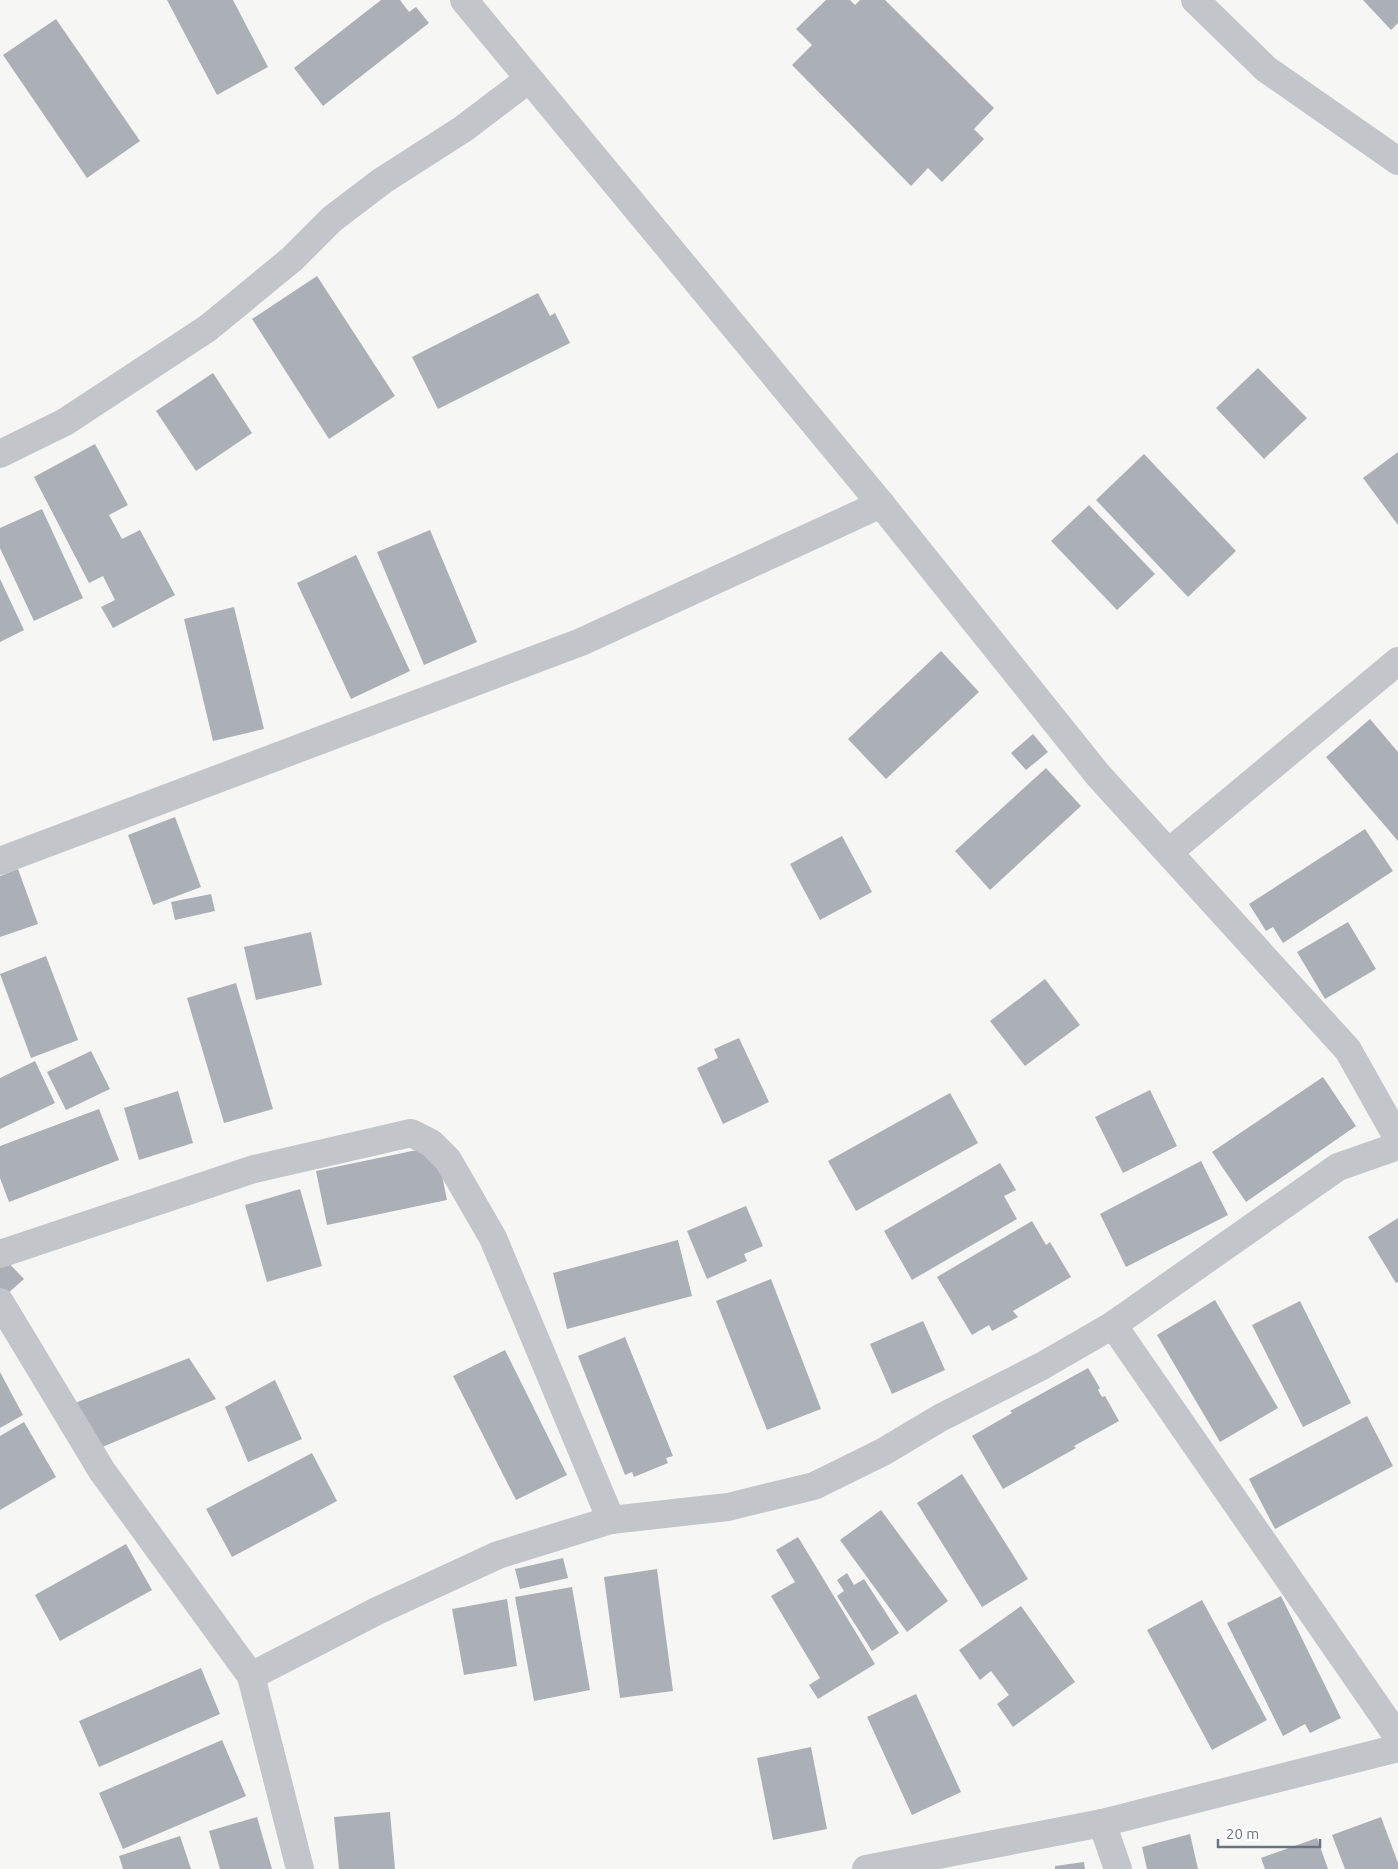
<svg xmlns="http://www.w3.org/2000/svg" width="1398" height="1869" viewBox="0 0 1398 1869" font-family="Ubuntu,sans-serif">
<rect width="100%" height="100%" fill="#f6f7f4"/>
<g fill="#abb0b7">
<path d="M167,0H233L268,67L217,95Z"/>
<path d="M381,0H400L409,12L416,7L429,23L323,106L294,68Z"/>
<path d="M826,0H850L855,5L860,0H885L994,108L974,129L984,139L942,182L928,168L911,186L792,65L812,45L796,29Z"/>
<path d="M1363,0H1398V23L1391,30Z"/>
<path d="M56,19L140,141L87,178L3,55Z"/>
<path d="M317,276L395,396L329,439L252,319Z"/>
<path d="M538,293L550,316L555,313L570,343L438,409L412,357Z"/>
<path d="M1258,368L1307,418L1264,459L1216,408Z"/>
<path d="M213,373L252,433L196,471L156,411Z"/>
<path d="M95,444L128,505L109,515L122,539L140,530L175,595L113,628L101,607L115,600L103,576L89,583L34,477Z"/>
<path d="M1398,452V525L1363,478Z"/>
<path d="M1144,454L1236,551L1188,597L1096,500Z"/>
<path d="M1089,505L1155,574L1117,610L1051,541Z"/>
<path d="M42,509L83,598L34,621L0,548V528Z"/>
<path d="M430,530L477,642L424,665L377,552Z"/>
<path d="M356,555L410,671L351,699L297,583Z"/>
<path d="M0,579L24,630L0,642Z"/>
<path d="M234,607L264,729L213,741L184,619Z"/>
<path d="M941,651L979,692L886,779L848,739Z"/>
<path d="M1370,719L1398,752V841L1326,757Z"/>
<path d="M1033,734L1048,752L1026,770L1011,753Z"/>
<path d="M1046,768L1081,806L990,890L955,851Z"/>
<path d="M175,817L201,887L153,905L128,835Z"/>
<path d="M1365,829L1393,871L1283,943L1273,927L1266,931L1249,904Z"/>
<path d="M842,836L872,892L820,920L790,864Z"/>
<path d="M18,869L38,924L0,937V876Z"/>
<path d="M211,894L215,911L175,920L171,902Z"/>
<path d="M1348,922L1376,969L1325,999L1297,952Z"/>
<path d="M311,932L322,985L256,1000L244,947Z"/>
<path d="M46,956L78,1040L31,1058L0,974Z"/>
<path d="M1045,979L1080,1025L1025,1066L990,1021Z"/>
<path d="M236,983L273,1109L224,1123L187,998Z"/>
<path d="M739,1038L769,1102L723,1124L697,1068L718,1058L714,1049Z"/>
<path d="M91,1051L110,1089L66,1110L47,1072Z"/>
<path d="M35,1061L55,1103L0,1129V1078Z"/>
<path d="M1323,1077L1356,1126L1246,1202L1212,1152Z"/>
<path d="M1150,1090L1177,1146L1123,1173L1095,1117Z"/>
<path d="M178,1091L193,1143L139,1160L124,1108Z"/>
<path d="M950,1093L978,1143L856,1211L828,1161Z"/>
<path d="M99,1109L119,1160L9,1202L0,1178V1146Z"/>
<path d="M436,1146L447,1200L327,1225L316,1171Z"/>
<path d="M1201,1161L1228,1215L1126,1267L1100,1214Z"/>
<path d="M1000,1163L1016,1190L1004,1196L1017,1219L912,1280L884,1231Z"/>
<path d="M300,1189L322,1266L267,1282L245,1205Z"/>
<path d="M746,1206L763,1246L744,1254L747,1261L707,1279L687,1231Z"/>
<path d="M1398,1218V1282L1396,1283L1368,1237Z"/>
<path d="M1032,1221L1046,1245L1050,1242L1071,1277L1013,1311L1018,1317L992,1331L989,1325L972,1335L937,1277Z"/>
<path d="M678,1240L692,1296L567,1329L553,1273Z"/>
<path d="M2,1256L24,1279L6,1295L0,1288V1259Z"/>
<path d="M771,1279L821,1409L767,1430L716,1301Z"/>
<path d="M1215,1300L1278,1408L1220,1442L1157,1335Z"/>
<path d="M1300,1301L1351,1403L1303,1427L1252,1325Z"/>
<path d="M923,1321L945,1370L892,1394L870,1344Z"/>
<path d="M625,1337L673,1456L666,1458L668,1463L634,1477L632,1472L625,1475L578,1356Z"/>
<path d="M505,1350L567,1475L516,1500L453,1376Z"/>
<path d="M189,1358L216,1399L93,1451L70,1405Z"/>
<path d="M1088,1368L1100,1388L1098,1390L1102,1397L1105,1396L1119,1421L1074,1446L1076,1448L1003,1489L972,1436L1012,1413L1010,1411Z"/>
<path d="M0,1372L23,1415L0,1428Z"/>
<path d="M275,1380L302,1439L248,1462L225,1407Z"/>
<path d="M1367,1416L1393,1466L1275,1529L1249,1479Z"/>
<path d="M24,1422L56,1477L0,1510V1436Z"/>
<path d="M312,1453L337,1501L232,1557L206,1509Z"/>
<path d="M962,1474L1028,1579L982,1607L917,1503Z"/>
<path d="M881,1510L948,1601L907,1632L840,1540Z"/>
<path d="M798,1537L875,1664L818,1699L809,1685L820,1678L771,1596L795,1582L776,1550Z"/>
<path d="M126,1544L152,1590L60,1641L35,1595Z"/>
<path d="M563,1558L568,1578L520,1589L515,1569Z"/>
<path d="M657,1569L673,1691L620,1698L604,1577Z"/>
<path d="M847,1573L854,1585L864,1579L899,1633L872,1651L837,1596L844,1591L837,1580Z"/>
<path d="M572,1587L590,1690L534,1701L515,1597Z"/>
<path d="M1281,1596L1341,1718L1310,1733L1305,1724L1283,1736L1227,1623Z"/>
<path d="M507,1599L517,1666L464,1675L452,1609Z"/>
<path d="M1202,1600L1267,1720L1212,1750L1147,1630Z"/>
<path d="M1021,1606L1075,1682L1013,1727L997,1704L1009,1695L991,1671L980,1680L959,1650Z"/>
<path d="M201,1668L220,1714L99,1767L79,1721Z"/>
<path d="M916,1694L961,1792L912,1815L867,1717Z"/>
<path d="M222,1740L246,1796L123,1849L99,1793Z"/>
<path d="M811,1747L827,1829L773,1840L757,1758Z"/>
<path d="M390,1812L395,1869H339L334,1817Z"/>
<path d="M257,1817L272,1869H220L209,1831Z"/>
<path d="M1381,1817L1398,1863V1869H1345L1332,1835Z"/>
<path d="M1190,1834L1198,1869H1147L1142,1847Z"/>
<path d="M180,1836L191,1869H123L119,1856Z"/>
<path d="M1317,1838L1328,1869H1265L1261,1858Z"/>
<path d="M1084,1862L1085,1869H1055V1866Z"/>
</g>
<g fill="none" stroke-linecap="round" stroke-linejoin="round">
<g stroke="#c2c5c9" stroke-width="28">
<path d="M464,0L881,504L1098,775L1348,1050L1398,1139"/>
<path d="M1195,0L1266,69L1398,161"/>
<path d="M0,454L65,422L208,328L292,259L332,219L382,181L463,129L529,79"/>
<path d="M1169,852L1398,661"/>
<path d="M0,861L581,642L881,504"/>
<path d="M0,1254L254,1169L411,1133L431,1143L448,1160L493,1238L611,1520"/>
<path d="M0,1302L102,1471L251,1676L300,1869"/>
<path d="M1113,1325L1398,1737"/>
<path d="M251,1676L377,1611L498,1555L611,1520L728,1507L814,1486L883,1452L940,1418L1042,1366L1113,1325L1338,1167L1398,1146"/>
<path d="M1102,1823L1118,1869"/>
<path d="M866,1869L1102,1823L1398,1748"/>
</g>
</g>
<path d="M1218 1839v8h102v-8" fill="none" stroke="#687383" stroke-width="2.5"/>
<text x="1226" y="1839" font-size="15" fill="#687383" stroke="#ffffff" stroke-width="4" paint-order="stroke">20 m</text>
</svg>
